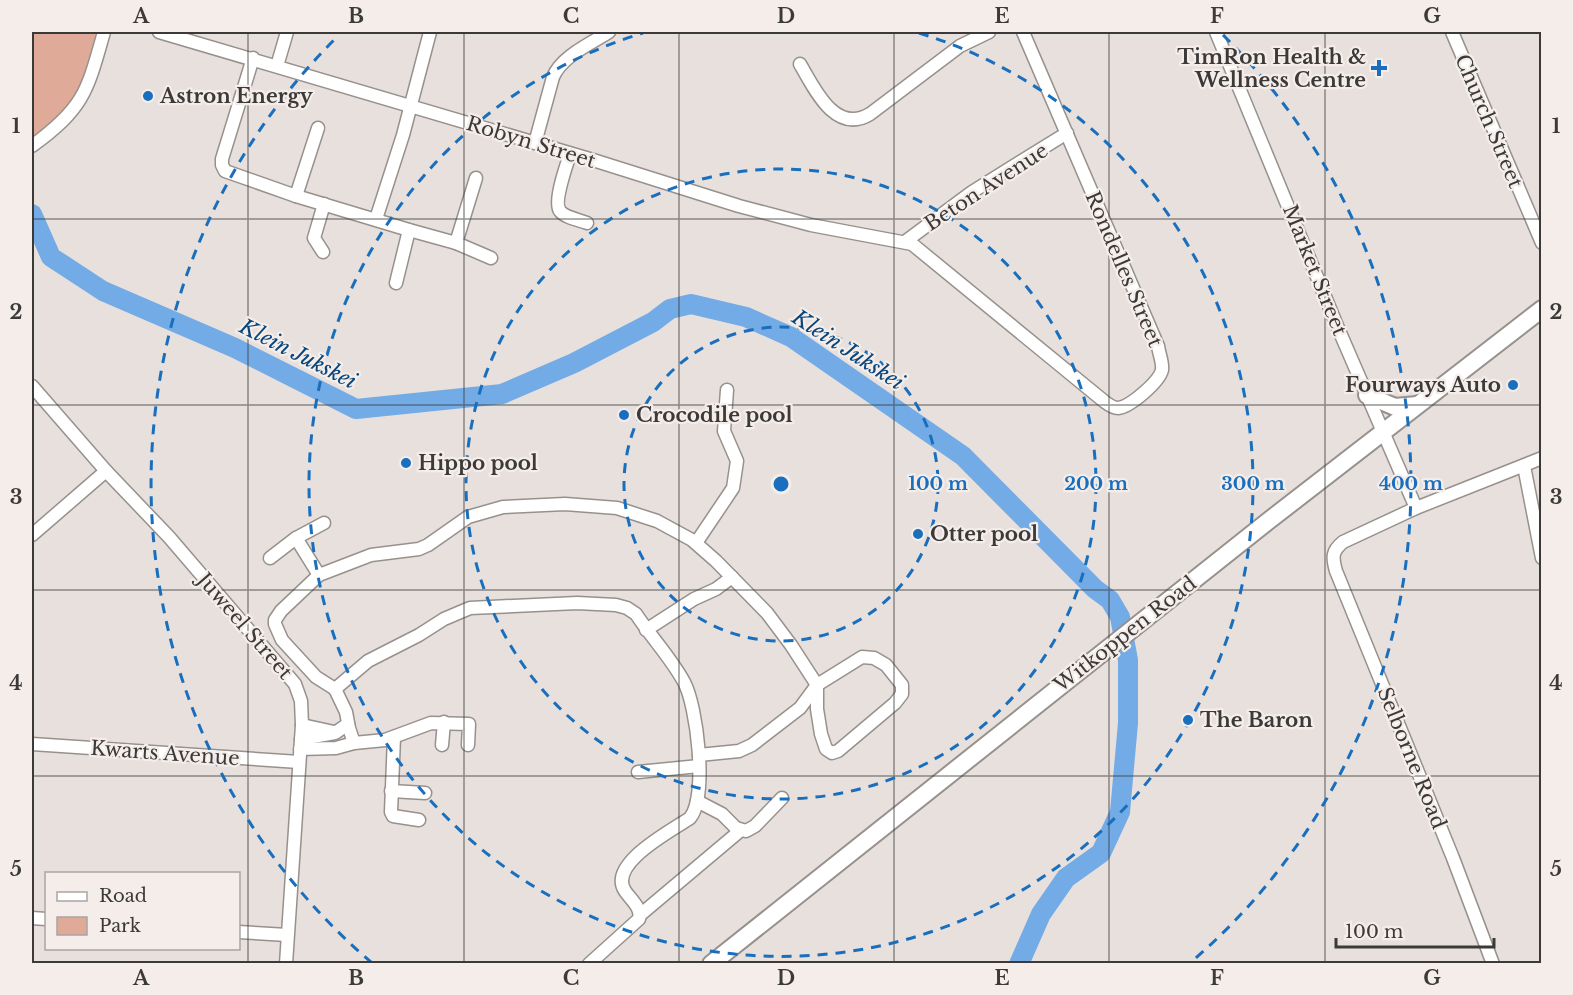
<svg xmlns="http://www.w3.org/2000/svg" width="1573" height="995" viewBox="0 0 1573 995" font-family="'Libre Baskerville',serif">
<rect width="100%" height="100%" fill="#e7e0dd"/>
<path fill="#dfab98" d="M32,32H104L84,98L32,142Z"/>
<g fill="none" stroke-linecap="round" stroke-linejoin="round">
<path stroke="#73abe6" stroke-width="20" d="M32,214L51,257L103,291L235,348L356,409L502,394L574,363L653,322L670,309L691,304L746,317L791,337L963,456L1095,589L1110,600L1120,617L1128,660V723L1120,812L1101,853L1066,878L1041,914L1019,964"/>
<g stroke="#97918e" stroke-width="15">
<g id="minor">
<path d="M159,32L593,160L739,206L811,225L912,244L1105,402C1109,405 1113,408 1118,408C1130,407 1159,382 1162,370C1163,362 1159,354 1158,346L1023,32"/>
<path d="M1216,32L1338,328L1416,508"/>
<path d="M1452,32L1542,243"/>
<path d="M253,58L222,159V165L225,171L296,196L409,230L456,243L491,258"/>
<path d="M800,64C814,88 835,135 870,114L960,46L989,32"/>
<path d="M277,66L287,32"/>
<path d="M535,143L553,77C562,56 590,44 609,32"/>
<path d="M32,146C84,108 87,92 104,32"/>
<path d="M570,154C567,164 553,202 560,211C564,217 579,220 587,223"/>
<path d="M296,196L318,128"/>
<path d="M376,219L403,135L430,32"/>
<path d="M906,241L972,192L1067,133"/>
<path d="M456,243L476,178"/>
<path d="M323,252L314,238L324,204"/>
<path d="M396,283L409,230"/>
<path d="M32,386L106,471L169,537L295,684L301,701L302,725L286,964"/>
<path d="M1524,466L1542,558"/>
<path d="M32,535L106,471"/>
<path d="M296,538L319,575"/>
<path d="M696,543L733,488L737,461L724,431L727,390"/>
<path d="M270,558L296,538L324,523"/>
<path d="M646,630L694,599L716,589L732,577"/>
<path d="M335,689L316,677L282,640L275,624V620L281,611L319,575L371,555L419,549L428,545L468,517L503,507L565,504L617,508L657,521L692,540L716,561L767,613L791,645L817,685V709L821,734L826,749L832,753L838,751L895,703L902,694V685L886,665L874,658L862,657L817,685L800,708L752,745L739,751L699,755"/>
<path d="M335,689L368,661L419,635L444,619L470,608L577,603L616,605L627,608L636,614C651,637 671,658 684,682C697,706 708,796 690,818C671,831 607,864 625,891C631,900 642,908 639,919L589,964"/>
<path d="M335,689L346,712L349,728L354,743"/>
<path d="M302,725L334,732"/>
<path d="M394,737L391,812L393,816L419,820"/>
<path d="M301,739L335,733L348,724"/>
<path d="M32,744L299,762"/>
<path d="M442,745L444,722"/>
<path d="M300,749L336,748L354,743L385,740L431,723L469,724L468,745"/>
<path d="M638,772L699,766"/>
<path d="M391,791L425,793"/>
<path d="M697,801L722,814L736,828L746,831L755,826L782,798"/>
<path d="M640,915L741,830"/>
<path d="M32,918L46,919"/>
<path d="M238,932L287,935"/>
<path d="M1493,964L1453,858L1336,571C1332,557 1332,551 1343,542L1416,508L1542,458"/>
</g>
</g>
<g stroke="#97918e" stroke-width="20">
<g id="secondary">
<path d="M1367,395L1395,407L1417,405"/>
<path d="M711,964L1267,522L1542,309"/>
</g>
</g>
<use href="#minor" stroke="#fff" stroke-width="12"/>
<use href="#secondary" stroke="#fff" stroke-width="16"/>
</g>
<path fill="none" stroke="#3c3a39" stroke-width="1.5" stroke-opacity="0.55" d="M248,32V964M464,32V964M679,32V964M894,32V964M1109,32V964M1325,32V964M32,219H1542M32,405H1542M32,590H1542M32,776H1542"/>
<g fill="none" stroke="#196fbd" stroke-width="3" stroke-dasharray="10 8">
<circle cx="781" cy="484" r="157"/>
<circle cx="781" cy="484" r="315"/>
<path d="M919 33A472 472 0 1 1 643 33"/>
<path d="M372 963A630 630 0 0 1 339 35M1223 35A630 630 0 0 1 1190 963"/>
</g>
<g fill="#196fbd" stroke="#f4edea" stroke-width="2">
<path d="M1376 59h6v6h6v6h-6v6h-6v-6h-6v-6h6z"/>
<circle cx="148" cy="96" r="6"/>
<circle cx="1513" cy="385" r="6"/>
<circle cx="624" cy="415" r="6"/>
<circle cx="406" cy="463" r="6"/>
<circle cx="918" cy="534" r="6"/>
<circle cx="1188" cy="720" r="6"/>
</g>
<g text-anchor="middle" stroke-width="4.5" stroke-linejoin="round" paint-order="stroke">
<g font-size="20" font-weight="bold" fill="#3c3a39" stroke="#f4edea" text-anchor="start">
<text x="1366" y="64" text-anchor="end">TimRon Health &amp;<tspan x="1366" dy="23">Wellness Centre</tspan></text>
<text x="160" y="103">Astron Energy</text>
<text x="1501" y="392" text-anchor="end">Fourways Auto</text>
<text x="636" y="422">Crocodile pool</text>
<text x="418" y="470">Hippo pool</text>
<text x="930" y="541">Otter pool</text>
<text x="1200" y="727">The Baron</text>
</g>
<g font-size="20" fill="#3c3a39" stroke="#f4edea">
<text transform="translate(1489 121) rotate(67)" y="7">Church Street</text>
<text transform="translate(531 142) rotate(17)" y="7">Robyn Street</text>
<text transform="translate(986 187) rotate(-33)" y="7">Beton Avenue</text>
<text transform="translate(1124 269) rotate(67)" y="7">Rondelles Street</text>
<text transform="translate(1315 270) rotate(68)" y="7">Market Street</text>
<text transform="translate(245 626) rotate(49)" y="7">Juweel Street</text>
<text transform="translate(1125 634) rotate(-38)" y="7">Witkoppen Road</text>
<text transform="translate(165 753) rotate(4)" y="7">Kwarts Avenue</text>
<text transform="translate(1412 758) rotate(68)" y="7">Selborne Road</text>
</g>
<g font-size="21" font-style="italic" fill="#08467c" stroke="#f4edea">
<text transform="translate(848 350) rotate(33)" y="7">Klein Jukskei</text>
<text transform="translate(298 354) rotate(27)" y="7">Klein Jukskei</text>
</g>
</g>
<circle cx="781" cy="484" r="9" fill="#196fbd" stroke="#f4edea" stroke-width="3"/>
<g font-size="18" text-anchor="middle" font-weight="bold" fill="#196fbd" stroke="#f4edea" stroke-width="4.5" stroke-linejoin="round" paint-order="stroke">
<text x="938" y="490">100 m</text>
<text x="1096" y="490">200 m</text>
<text x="1253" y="490">300 m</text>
<text x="1411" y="490">400 m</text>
</g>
<rect width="1573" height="995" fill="none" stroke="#f4edea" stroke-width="66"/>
<rect x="45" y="872" width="195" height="78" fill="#f4edea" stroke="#aaa5a3" stroke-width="1.5"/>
<rect x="57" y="892" width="30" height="9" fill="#ffffff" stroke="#aaa5a3" stroke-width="1.5"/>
<text x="99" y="902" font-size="18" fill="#3c3a39">Road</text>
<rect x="57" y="917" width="30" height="18" fill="#dfab98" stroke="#aaa5a3" stroke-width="1.5"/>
<text x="99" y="932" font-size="18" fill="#3c3a39">Park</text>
<path d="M1336 938v9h158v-9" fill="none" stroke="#3c3a39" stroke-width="3"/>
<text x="1345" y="938" font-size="18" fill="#3c3a39" stroke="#f4edea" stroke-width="4.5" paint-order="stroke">100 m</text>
<rect x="33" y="33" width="1507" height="929" fill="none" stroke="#3c3a39" stroke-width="2"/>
<g font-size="20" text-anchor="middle" font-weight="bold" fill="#3c3a39">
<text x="141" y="23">A</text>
<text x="356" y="23">B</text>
<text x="571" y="23">C</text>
<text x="786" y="23">D</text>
<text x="1002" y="23">E</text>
<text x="1217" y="23">F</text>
<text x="1432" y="23">G</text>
<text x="16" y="133">1</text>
<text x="1556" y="133">1</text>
<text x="16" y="319">2</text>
<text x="1556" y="319">2</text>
<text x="16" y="504">3</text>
<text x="1556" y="504">3</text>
<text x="16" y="690">4</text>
<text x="1556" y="690">4</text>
<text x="16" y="876">5</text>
<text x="1556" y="876">5</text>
<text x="141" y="985">A</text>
<text x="356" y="985">B</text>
<text x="571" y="985">C</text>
<text x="786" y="985">D</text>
<text x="1002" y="985">E</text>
<text x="1217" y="985">F</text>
<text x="1432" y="985">G</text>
</g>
</svg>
